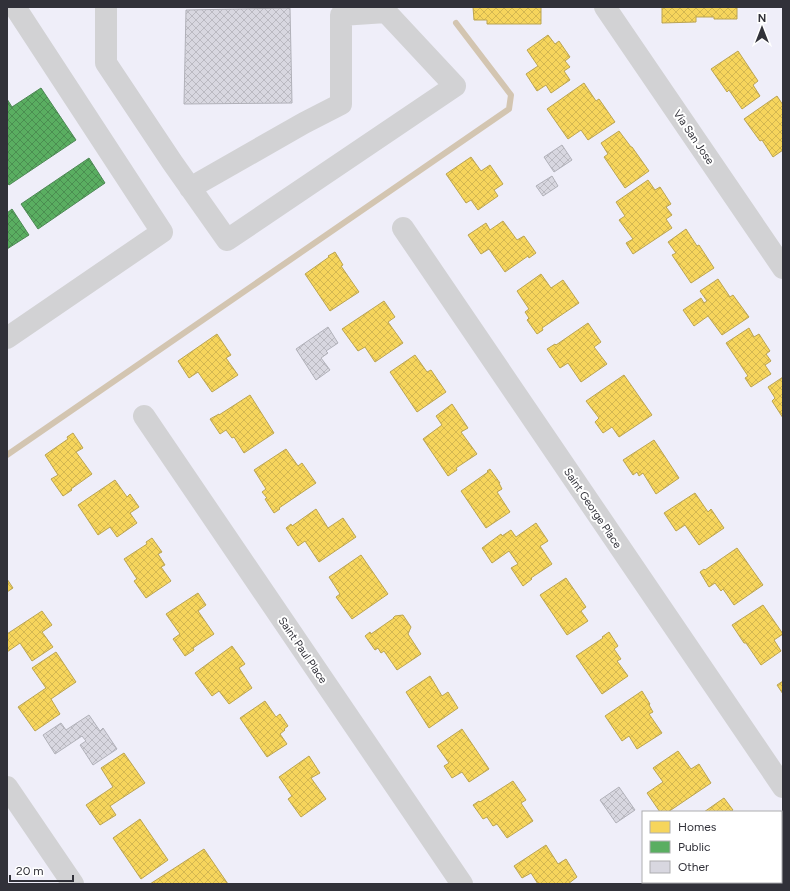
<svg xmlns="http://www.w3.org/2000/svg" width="790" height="891" viewBox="0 0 790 891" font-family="Figtree,sans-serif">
<defs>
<pattern id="homes-cross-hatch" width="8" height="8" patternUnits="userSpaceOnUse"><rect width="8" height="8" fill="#f6d55c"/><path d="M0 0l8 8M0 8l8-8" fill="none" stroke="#d3b751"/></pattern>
<pattern id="public-cross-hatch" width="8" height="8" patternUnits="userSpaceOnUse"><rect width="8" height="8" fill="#5aae61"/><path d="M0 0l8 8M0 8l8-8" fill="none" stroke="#4b8e51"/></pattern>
<pattern id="building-cross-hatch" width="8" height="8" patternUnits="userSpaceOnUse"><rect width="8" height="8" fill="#d8d7e0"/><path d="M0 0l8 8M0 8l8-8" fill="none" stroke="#bab9c1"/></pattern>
</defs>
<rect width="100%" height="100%" fill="#efeef9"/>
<g fill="url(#homes-cross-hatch)" stroke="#bba452">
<path d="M473,7H541V24H487V20H474Z"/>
<path d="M662,7H737V19H714V17H696V22L662,23Z"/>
<path d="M548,35L555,44L559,41L570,57L565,61L570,67L564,71L570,80L551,93L546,85L537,91L526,74L538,66L527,50Z"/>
<path d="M738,51L758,81L753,85L760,96L742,109L729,90L727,92L711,69Z"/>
<path d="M584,83L596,101L599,99L615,122L588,140L581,130L568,139L547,109Z"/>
<path d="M777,96L783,105V150L773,157L762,140L760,141L744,119Z"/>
<path d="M619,131L631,147H632L649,171L625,188L604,157L608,154L601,143Z"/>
<path d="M471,157L481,171L490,165L503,184L494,190L498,196L478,210L471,200L466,203L446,174Z"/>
<path d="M648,180L655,190L660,187L671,204L666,207L672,215L666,219L672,228L633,254L626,243L633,239L619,220L625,216L616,202Z"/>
<path d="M503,221L517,240L524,236L536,253L529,258L528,256L505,272L489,249L481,254L468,235L486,223L490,230Z"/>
<path d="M686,229L697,246L699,245L714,268L691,283L672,255L676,253L668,242Z"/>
<path d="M335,252L343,265L341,266L359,292L330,311L305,274L329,257L328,256Z"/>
<path d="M541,274L551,288L563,280L579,303L542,328L543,330L537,334L527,320L529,318L525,312L529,309L517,291Z"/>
<path d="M718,279L730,297L733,295L749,317L722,335L708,316L694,326L683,310L701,298L704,303L707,301L700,291Z"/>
<path d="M384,301L395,317L388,322L403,343L375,362L365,347L358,351L342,329Z"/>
<path d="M588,323L601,342L594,347L607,364L581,382L568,363L560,368L547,349L555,344L556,345Z"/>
<path d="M749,328L754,337L759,334L770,351L766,354L771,361L765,365L771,374L751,387L745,378L748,376L726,343Z"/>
<path d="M217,334L231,355L226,358L238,375L212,392L198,372L189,378L178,361Z"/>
<path d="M415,355L427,372L431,370L446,392L417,412L390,372Z"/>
<path d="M624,375L652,415L619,437L612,427L603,433L595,422L599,418L586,401Z"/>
<path d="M783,377V418L772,401L775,398L768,387Z"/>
<path d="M250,395L274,433L244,453L234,437L232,438L226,430L220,434L210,419L219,414V415Z"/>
<path d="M452,404L468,428L461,432L477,454L456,468L457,470L448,476L423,439L442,425L436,416Z"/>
<path d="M73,433L83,448L76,452L92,474L71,489L72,490L63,496L51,479L58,475L45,455L68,439L67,437Z"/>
<path d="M654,440L679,478L656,494L643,473L639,476L637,472L633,475L623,460Z"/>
<path d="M286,449L298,466L302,463L316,483L279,508L280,509L274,513L265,499L267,498L262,492L266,489L254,470Z"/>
<path d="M490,469L500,483H499L502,489L497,492L510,512L486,528L461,491L488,472L487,471Z"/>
<path d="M115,480L127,497L130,494L139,507L130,513L137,523L117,537L110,527L98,535L78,505Z"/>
<path d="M695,493L708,512L711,509L724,528L699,545L685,525L676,531L664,513Z"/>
<path d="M316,509L328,528L343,518L356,537L319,562L305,541L298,546L286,528L291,524L292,526Z"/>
<path d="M536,523L548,541L540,546L552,564L531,578L532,579L523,586L511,568L518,564L509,551L492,563L482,548L501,534L502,536L511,530L516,537Z"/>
<path d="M152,538L162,552L158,554L165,565L161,567L171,581L146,598L134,581L137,579L124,559L147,544L146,542Z"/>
<path d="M737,548L763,585L734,605L723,589L721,591L715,583L709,587L700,572L704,569L705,570Z"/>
<path d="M361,555L388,594L352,619L336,597L340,594L329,577Z"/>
<path d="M566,578L586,607L581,611L588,621L567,635L540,595Z"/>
<path d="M7,579L13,588L7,592Z"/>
<path d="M198,593L206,605L198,611L214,634L193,648L194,650L185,656L173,639L180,634L166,614Z"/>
<path d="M763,605L783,634L774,640L781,651L761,665L746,643H744L732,625Z"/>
<path d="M42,611L52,625L42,632L53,647L32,661L20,643L7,652V634Z"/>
<path d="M403,615L411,627L408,634L421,654L397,670L384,651L381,653L378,648L375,650L365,636L370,632L371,634L394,618H393L395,616Z"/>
<path d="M609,632L618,646L614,649L621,659L617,661L628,676L602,694L576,656L603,638L602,637Z"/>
<path d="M232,646L245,664L239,668L252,688L229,704L219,691L212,696L195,673Z"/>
<path d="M56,652L76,682L51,699L60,714L35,731L18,707L46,688L32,668Z"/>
<path d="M430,676L442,696L448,692L458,708L429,728L406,692Z"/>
<path d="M783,681V694L777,685Z"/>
<path d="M642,691L650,704L649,705L653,712L649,714L662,733L637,749L629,736L622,741L605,716Z"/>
<path d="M265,701L276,717L280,714L288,726L284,729L285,730L280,734L287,744L267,757L240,718Z"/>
<path d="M462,729L489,769L469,782L462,772L452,778L444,766L449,763L437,746Z"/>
<path d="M678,751L691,769L699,764L711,783L668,812H660L647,793L663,782L653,768Z"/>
<path d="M124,753L145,783L110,806L116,815L100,825L86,805L113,787L101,768Z"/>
<path d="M309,756L320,773L311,778L326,799L301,817L288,799L292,796L279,777Z"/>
<path d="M513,781L526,800L521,803L533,821L507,838L497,824L493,826L487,817L483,819L473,805L479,801L480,802Z"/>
<path d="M724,798L733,810L730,812H704Z"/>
<path d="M140,819L168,860L141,879L113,838Z"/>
<path d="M546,845L558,864L566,859L577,877L568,884L567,883L565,884H538L531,873L522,878L514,866Z"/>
<path d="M204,849L228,884H150Z"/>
<path d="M729,882H765L766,884H730Z"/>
</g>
<g fill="url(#public-cross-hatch)" stroke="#4e8855">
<path d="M41,88L76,140L9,185L7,182V99L12,107Z"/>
<path d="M89,158L105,183L38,229L21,204Z"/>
<path d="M12,209L29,235L7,249V213Z"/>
</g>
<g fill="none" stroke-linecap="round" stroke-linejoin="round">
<path stroke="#d3c5b1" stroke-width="6" d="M7,455L509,109L511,95L456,23"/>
</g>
<g fill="url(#building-cross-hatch)" stroke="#b1b1b9">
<path d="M290,8L292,103L184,104L186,10Z"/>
<path d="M562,145L572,160L554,172L544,157Z"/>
<path d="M552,176L558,186L543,196L536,186Z"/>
<path d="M328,327L338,343L326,351L328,353L321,358L330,370L316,380L296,349Z"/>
<path d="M89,715L100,731L103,728L117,749L93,765L80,745L86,741L82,736L55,754L43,735L61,723L66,730Z"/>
<path d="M619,787L635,810L616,823L600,800Z"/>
</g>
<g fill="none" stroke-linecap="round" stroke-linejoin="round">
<g stroke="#d2d2d4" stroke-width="22">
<path d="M106,7V63L172,162L227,240L455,86L386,12L341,15V104L304,123L190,188"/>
<path d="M605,7L783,268"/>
<path d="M403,228L783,787"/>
<path d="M7,338L162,232L15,7"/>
<path d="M144,416L462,884"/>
<path d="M7,787L73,884"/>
</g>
</g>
<g text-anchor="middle" stroke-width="4" stroke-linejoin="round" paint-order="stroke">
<g font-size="11" fill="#313139" stroke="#fff">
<text transform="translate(694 137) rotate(56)" y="4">Via San Jose</text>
<text transform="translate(593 508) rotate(56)" y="4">Saint George Place</text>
<text transform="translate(303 650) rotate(56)" y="4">Saint Paul Place</text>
</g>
</g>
<rect width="790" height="891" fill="none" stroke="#313139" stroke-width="16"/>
<rect x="642" y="811" width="140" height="72" fill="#ffffff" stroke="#adadb0"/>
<rect x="650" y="821" width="20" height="12" fill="#f6d55c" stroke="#adadb0"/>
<text x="678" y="831" font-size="12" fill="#313139">Homes</text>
<rect x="650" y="841" width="20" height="12" fill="#5aae61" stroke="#adadb0"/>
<text x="678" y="851" font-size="12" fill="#313139">Public</text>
<rect x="650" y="861" width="20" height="12" fill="#d8d7e0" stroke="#adadb0"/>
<text x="678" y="871" font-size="12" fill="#313139">Other</text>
<g transform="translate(762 28)" stroke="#ffffff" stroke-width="3" paint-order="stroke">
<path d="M0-3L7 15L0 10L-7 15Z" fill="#313139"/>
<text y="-6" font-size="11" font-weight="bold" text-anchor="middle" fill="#313139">N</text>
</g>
<path d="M10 875v6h63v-6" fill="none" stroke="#313139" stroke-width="2"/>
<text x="16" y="875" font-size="12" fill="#313139" stroke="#ffffff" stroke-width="3" paint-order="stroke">20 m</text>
</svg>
